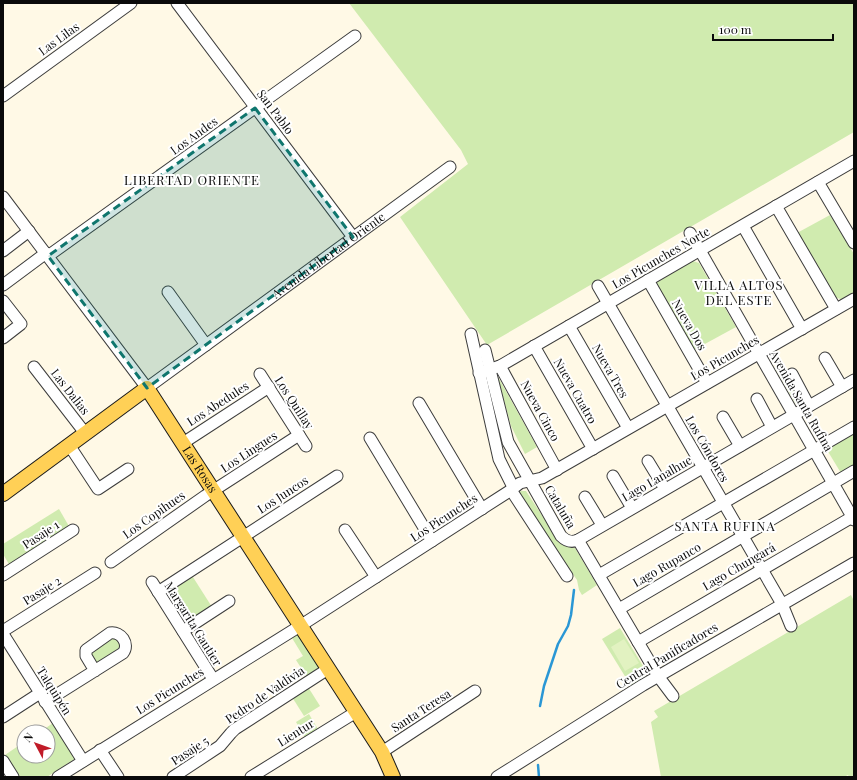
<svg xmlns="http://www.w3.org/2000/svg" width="857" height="780" viewBox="0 0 857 780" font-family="'Playfair Display',serif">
<rect width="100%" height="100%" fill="#fff9e6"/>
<g fill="#d0ebaf">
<path d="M349,3H854V132L487,345L400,217L468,164L461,150Z"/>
<path d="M830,215L854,254V294L843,300L835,297L797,233Z"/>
<path d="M693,261L699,263L736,327L692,351L654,284Z"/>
<path d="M783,363L804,402L799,405L795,403L775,368Z"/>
<path d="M497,375L537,447L525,454L511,426Z"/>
<path d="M851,430L854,436V465L841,473L824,445Z"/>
<path d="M521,491H526L558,540L564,545L575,548L597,585L582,595L579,590L577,580L517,494Z"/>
<path d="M59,509L70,528L10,566L3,554V544Z"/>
<path d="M191,574L212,607L188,622L167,589Z"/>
<path d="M851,595L854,601V777H849L848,775L844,777H661L651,722L658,717L654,711Z"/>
<path d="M620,628L646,671L645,677L631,686L602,639Z"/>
<path d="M302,631L325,666L307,677L296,660L303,656L292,638Z"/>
<path d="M112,636L122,644L121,649L99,663H95L89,653Z"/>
<path d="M308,687L320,706L304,716L292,697Z"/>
<path d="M309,714L319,731L306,739L296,722Z"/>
<path d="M53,723L76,758L47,777H20L5,755L24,742V756H48V732H40Z"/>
</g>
<path fill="#e2f2c1" d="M624,639L639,663L625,671L611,647Z"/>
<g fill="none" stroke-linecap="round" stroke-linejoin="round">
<g stroke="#2a97d5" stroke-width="2.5">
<path d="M540,706L544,686L558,644L568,626L571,615L574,590"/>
<path d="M538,765L539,777"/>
</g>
<g stroke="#3d3d3d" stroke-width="13">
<g id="minor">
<path d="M177,3L353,237"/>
<path d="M3,96L131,3"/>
<path d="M818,182L854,243"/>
<path id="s1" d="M3,197L147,388L450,167"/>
<path d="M776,206L836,309"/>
<path d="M743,226L802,329"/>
<path d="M690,233L854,520"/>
<path d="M3,251L29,231"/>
<path d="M48,256L355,36"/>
<path d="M648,280L707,383"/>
<path d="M3,285L46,253"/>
<path d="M598,286L782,604L791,626"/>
<path d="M168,292L206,345"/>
<path d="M3,301L21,324L3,338"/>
<path d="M569,326L628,428"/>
<path d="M471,334L499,459L513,487"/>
<path d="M534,346L593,449"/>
<path d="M485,350L508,442L561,536C566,541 571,543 578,540L854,380"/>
<path d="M825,358L842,387"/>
<path d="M500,366L557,470"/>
<path d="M34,367L85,433"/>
<path d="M479,373L500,366L854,161"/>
<path d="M260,374L306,446"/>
<path d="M792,374L809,406"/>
<path d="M757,399L772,427"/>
<path d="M419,403L482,509"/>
<path d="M723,417L740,446"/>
<path d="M370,438L432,541"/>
<path d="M183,443L269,387"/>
<path d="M69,445L98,489L128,469"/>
<path d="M648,461L665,489"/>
<path d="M613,476L632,508"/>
<path d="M511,490L567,576"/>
<path d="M585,497L602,525"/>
<path d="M345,530L376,577"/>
<path d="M578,540L658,676L673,696"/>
<path d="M111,562L205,496L299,435"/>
<path d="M3,575L73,530"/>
<path d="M599,575L854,427"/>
<path d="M152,582L213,679"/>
<path d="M158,592L337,476"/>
<path d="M619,609L854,471"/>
<path d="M3,631L95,573"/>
<path d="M183,631L229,601"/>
<path d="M3,634L83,761"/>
<path d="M638,642L854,516"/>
<path d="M45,702L123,653C130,644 121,631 110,633L86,650V656L95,671"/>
<path d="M3,717L40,693"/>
<path d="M100,750L118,777"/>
<path d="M382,752L475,691"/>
<path d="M3,761L13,777"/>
<path d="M58,777L300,626L511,490L520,483L542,478L854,299"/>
<path d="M173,777L220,746L231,733L235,729L328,669"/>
<path d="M251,777L356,712"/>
<path d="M497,777L643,685L854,563"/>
</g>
</g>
<g stroke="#1b1b1b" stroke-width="16">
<g id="major">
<path id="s2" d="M3,494L147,388L382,752L393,777"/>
</g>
</g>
<use href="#minor" stroke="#fff" stroke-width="11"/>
<use href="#major" stroke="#ffd056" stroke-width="14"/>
</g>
<path fill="#0f766e" fill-opacity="0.2" stroke="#0f766e" stroke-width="3" stroke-dasharray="8 5" stroke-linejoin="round" d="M255,108L353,237L147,388L48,256Z"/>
<g text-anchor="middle" stroke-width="4" stroke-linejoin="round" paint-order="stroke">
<g font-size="12" fill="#0a0a0a" stroke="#fff">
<text transform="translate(59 39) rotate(-36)" y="4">Las Lilas</text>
<text transform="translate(275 112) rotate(53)" y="4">San Pablo</text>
<text transform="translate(194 136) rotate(-36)" y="4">Los Andes</text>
<text dy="4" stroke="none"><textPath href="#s1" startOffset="464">Avenida Libertad Oriente</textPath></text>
<text transform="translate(661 258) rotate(-30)" y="4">Los Picunches Norte</text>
<text transform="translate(689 325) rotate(60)" y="4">Nueva Dos</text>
<text transform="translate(725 358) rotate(-30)" y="4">Los Picunches</text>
<text transform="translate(610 371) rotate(60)" y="4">Nueva Tres</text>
<text transform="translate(575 391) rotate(60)" y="4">Nueva Cuatro</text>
<text transform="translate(70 392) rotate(52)" y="4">Las Dalias</text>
<text transform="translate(801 401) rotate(60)" y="4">Avenida Santa Rufina</text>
<text transform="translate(294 403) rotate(57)" y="4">Los Quillay</text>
<text transform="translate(218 404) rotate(-33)" y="4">Los Abedules</text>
<text transform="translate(540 411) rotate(61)" y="4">Nueva Cinco</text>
<text transform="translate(707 449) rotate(60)" y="4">Los Cóndores</text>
<text transform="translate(249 452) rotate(-33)" y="4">Los Lingues</text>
<text dy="4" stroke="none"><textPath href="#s2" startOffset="276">Las Rosas</textPath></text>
<text transform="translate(657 479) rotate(-30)" y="4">Lago Lanalhue</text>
<text transform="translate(283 495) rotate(-33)" y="4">Los Juncos</text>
<text transform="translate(560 507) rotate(59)" y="4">Cataluña</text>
<text transform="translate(154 515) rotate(-35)" y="4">Los Copihues</text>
<text transform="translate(444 518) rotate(-33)" y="4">Los Picunches</text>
<text transform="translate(41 535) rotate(-33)" y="4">Pasaje 1</text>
<text transform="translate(667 565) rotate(-30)" y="4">Lago Rupanco</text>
<text transform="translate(739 567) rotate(-30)" y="4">Lago Chungará</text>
<text transform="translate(42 591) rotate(-32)" y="4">Pasaje 2</text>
<text transform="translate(193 624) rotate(58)" y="4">Margarita Gautier</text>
<text transform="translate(667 656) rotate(-31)" y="4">Central Panificadores</text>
<text transform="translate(54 691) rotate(58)" y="4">Talquipén</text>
<text transform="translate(170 691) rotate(-32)" y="4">Los Picunches</text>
<text transform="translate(265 695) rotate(-34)" y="4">Pedro de Valdivia</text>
<text transform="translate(421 711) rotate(-33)" y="4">Santa Teresa</text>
<text transform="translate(296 733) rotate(-32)" y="4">Lientur</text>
<text transform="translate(190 751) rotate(-33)" y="4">Pasaje 5</text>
</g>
<g font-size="13" letter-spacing="1" fill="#0a0a0a" stroke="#fff">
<text x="192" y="185">LIBERTAD ORIENTE</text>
<text x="739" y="290">VILLA ALTOS<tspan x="739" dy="15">DEL ESTE</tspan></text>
<text x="725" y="531">SANTA RUFINA</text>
</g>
</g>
<rect width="857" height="780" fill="none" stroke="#0a0a0a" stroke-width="8"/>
<g transform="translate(36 744) rotate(311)"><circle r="19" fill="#ffffff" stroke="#9d9d9d"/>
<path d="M0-3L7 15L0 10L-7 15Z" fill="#c11b28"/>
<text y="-6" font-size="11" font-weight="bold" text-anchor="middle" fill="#0a0a0a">N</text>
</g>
<path d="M713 34v6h120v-6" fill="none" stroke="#0a0a0a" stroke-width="2"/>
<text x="719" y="34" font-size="12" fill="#0a0a0a" stroke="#ffffff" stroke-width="3" paint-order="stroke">100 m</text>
</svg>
